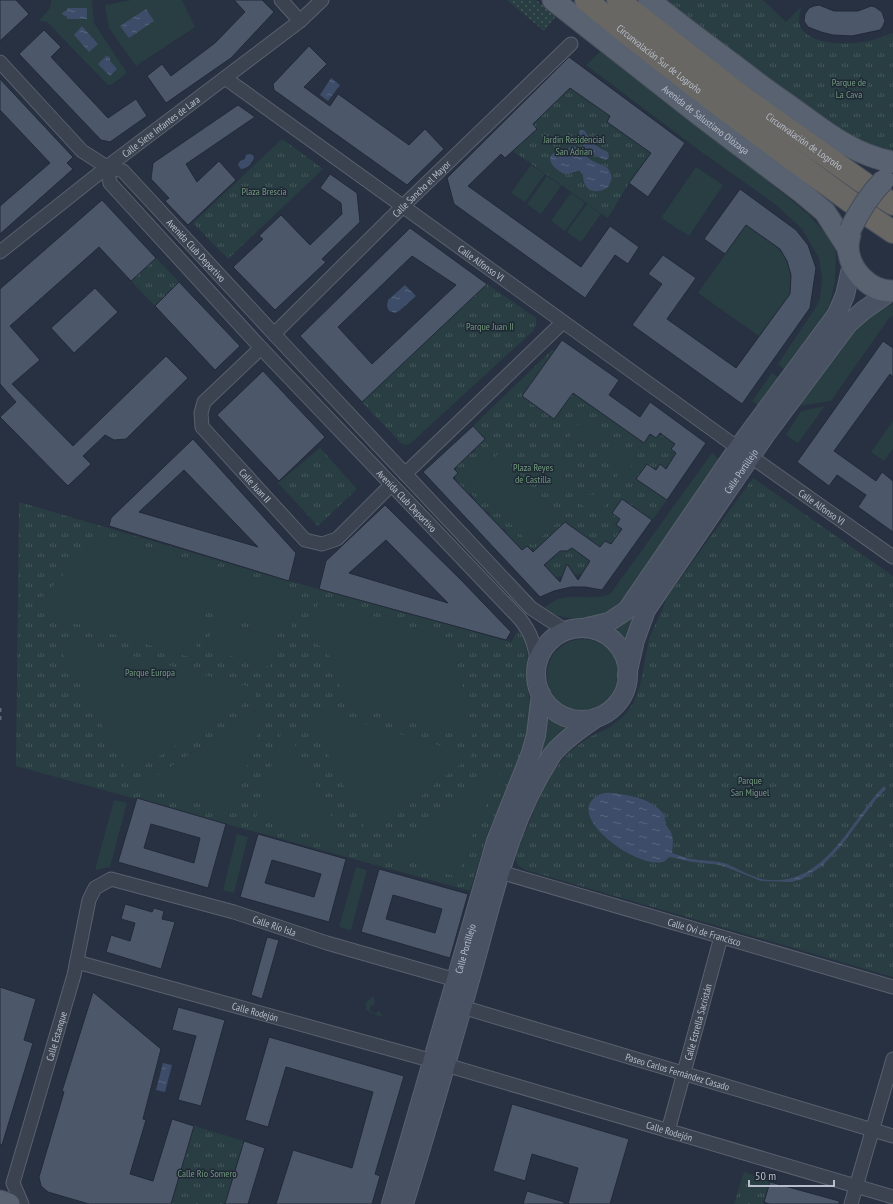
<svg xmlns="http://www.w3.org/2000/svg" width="893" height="1204" viewBox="0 0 893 1204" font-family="'PT Sans Narrow',sans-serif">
<defs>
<pattern id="grass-dots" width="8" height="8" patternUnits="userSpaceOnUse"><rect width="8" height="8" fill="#293e42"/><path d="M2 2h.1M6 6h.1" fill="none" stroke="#46585c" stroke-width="1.8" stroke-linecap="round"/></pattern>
<pattern id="park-tufts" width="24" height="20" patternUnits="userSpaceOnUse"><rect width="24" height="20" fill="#293e42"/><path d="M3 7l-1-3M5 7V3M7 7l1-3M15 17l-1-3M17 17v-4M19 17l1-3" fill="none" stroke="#46585c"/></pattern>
<pattern id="water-ripples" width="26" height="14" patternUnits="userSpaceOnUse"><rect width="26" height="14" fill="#3d4d69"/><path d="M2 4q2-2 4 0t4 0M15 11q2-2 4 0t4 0" fill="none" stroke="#57657d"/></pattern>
</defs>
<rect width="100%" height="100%" fill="#273141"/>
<path fill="url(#grass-dots)" d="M507,0H536L556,16L544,31Z"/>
<g fill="url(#park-tufts)">
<path d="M659,0H763L786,22L802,6C785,44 840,46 863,42C873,41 883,36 893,33V154L864,147Z"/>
<path d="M570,88L610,116L607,122L642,147H655L629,183L608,218L513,151L537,129L533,124Z"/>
<path d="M282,139L323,169L228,259L193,223Z"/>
<path d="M156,258L179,282L155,306L131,281Z"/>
<path d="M487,284L536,318V324L533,331L411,443L406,445L401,443L362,402Z"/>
<path d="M552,350L554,351L522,396L551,417L561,403L562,373L582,399L643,443L649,436L662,435L673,443L674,445L671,449L675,452V455L667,467H664L660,464L657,468L654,469L647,464L637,479L667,500L652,520L622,499L613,513L619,518L620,521L616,525L620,528L623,527L613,543H609L605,541L603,545L598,546L565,522L535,550L530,549L524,552L506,534L507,532L504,528L502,530L489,516L490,514L486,510L485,512L473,498L474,497L470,493L469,495L456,480L455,476L458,473L456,471V467L471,453L472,454L476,450L474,449L485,439L473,426Z"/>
<path d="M320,448L357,489L318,526L278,483Z"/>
<path d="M753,478L893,576V977L526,870C518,867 515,863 516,854L546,782L556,768L569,752L588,738L610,727L626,714L634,702L640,685L649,639L668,596Z"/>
<path d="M19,502L289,581L511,642L518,630L525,641L527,653L528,661L526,674L531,712V734L488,832L470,891L16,766Z"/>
<path d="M572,548L611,576L582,574L556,577L551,573L534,590L526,582L561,549L566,551Z"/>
<path d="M194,1126L244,1141L225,1204H171Z"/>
<path d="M744,1172L770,1182L763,1204H734Z"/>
</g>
<g fill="#293e42">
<path d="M51,0H92L94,23L127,73L111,85H108L47,22L39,21L50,8Z"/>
<path d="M131,0H182L195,27L136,66L109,28L105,5Z"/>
<path d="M601,51L747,164L809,215L826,234L836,252L835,281L829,307L784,369L778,364L814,310L820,299L822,279L819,258L802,229L775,204L700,151L586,65Z"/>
<path d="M531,165L545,174L525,202L511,193Z"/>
<path d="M696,167L723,185L689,236L661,218Z"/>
<path d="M547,176L561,186L541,214L527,204Z"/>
<path d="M571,193L585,203L565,231L551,221Z"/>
<path d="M587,204L601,214L581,242L567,232Z"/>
<path d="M746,225L780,249L787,261L791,275L790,294L759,336L698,293Z"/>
<path d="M893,304V316L889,318L831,401L799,406L849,336L866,319L883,308Z"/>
<path d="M772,373L779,378L759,406L752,401Z"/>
<path d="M825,406L798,443L786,435L801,411Z"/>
<path d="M581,421L607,439L563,446Z"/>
<path d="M893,421V449L884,461L871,452Z"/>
<path d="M611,441L636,459L619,485Z"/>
<path d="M559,451L566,494L540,477Z"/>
<path d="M490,453L494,458L499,453L562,518L532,546L466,477Z"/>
<path d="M712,453L724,463L626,600C619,604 612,610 605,613C583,621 562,620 542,609C547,606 553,601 558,599C575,594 599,601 611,593Z"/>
<path d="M615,491L598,516L572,498Z"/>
<path d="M100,536L303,592L289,634L206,610L193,658L45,614L35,605Z"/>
<path d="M650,593L629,642L614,627Z"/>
<path d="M319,600L454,640L452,651L458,667L466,671L462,689L467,712L474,731L471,738L339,700C344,669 332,654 308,637Z"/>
<path d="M214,620L277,638L270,667L206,649Z"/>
<path d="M53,635L254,688L256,696L129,775Z"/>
<circle cx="583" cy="675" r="36"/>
<path d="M304,706L472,755L369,837Z"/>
<path d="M261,707L265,710L233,812L140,787Z"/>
<path d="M547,715L569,727L537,762Z"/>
<path d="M284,723L345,843L256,818Z"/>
<path d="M499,771L500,776L474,831L457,877L390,854L494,772Z"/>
<path d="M114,800L127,803L110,867L95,870Z"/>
<path d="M237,834L248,837L234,893L223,890Z"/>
<path d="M356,867L367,870L351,930L339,927Z"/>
<path d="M373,997H374V1001L375,1003L370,1007V1011L374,1014L379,1011L383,1017L370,1013L366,1009V1002Z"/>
</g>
<g fill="url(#water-ripples)">
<path d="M67,8H87V19H67V17L63,15L62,13L67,10Z"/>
<path d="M146,9L154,21L129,38L120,26Z"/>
<path d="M82,26L98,44L89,52L74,35Z"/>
<path d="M106,56L110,57V61L117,69L110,76L98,64Z"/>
<path d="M331,78L340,85L328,101L320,95Z"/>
<path d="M581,130H584C593,142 592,145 608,152L609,157L606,160C592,155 580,148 579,132Z"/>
<path d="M571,146C581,146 584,155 591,160C598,165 607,164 610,172C613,177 611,182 608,187C600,193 588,194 584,182C583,178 584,175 580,171C574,170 571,175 565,174C558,172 543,159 554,153C556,152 558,153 561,152C565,152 568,149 571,146Z"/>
<path d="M249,154L253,155L254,158C251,164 248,168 241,169L238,165L240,161L245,159L246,155Z"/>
<path d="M405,285L416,296L399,311L395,313L389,311L387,306L388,300Z"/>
<path d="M884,786L886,789L876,799L841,846L822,866L802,879L791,882L761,881L721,865L692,862L670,857C669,857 666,860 665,861C643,872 568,821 594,798C601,792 609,792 618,794C635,796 652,800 664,814L666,825L671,832L673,840L672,853C679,855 686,858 692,859C702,861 713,860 723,863C736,867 749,876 762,879C824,890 849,822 884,786Z"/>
<path d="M163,1063L172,1065L165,1092L156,1090Z"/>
</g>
<g fill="#4d576a" stroke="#222a38" fill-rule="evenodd">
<path d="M0,0H16L29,14L0,41Z"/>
<path d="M234,0H262L274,12L231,58L166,103L147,76L162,64L171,76L215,43L245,12Z"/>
<path d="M819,5L834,11H858L871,6L875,7L882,12L885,21L883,26L880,30L852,36L833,35L821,32L808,27L804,21L805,14L809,8L814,6Z"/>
<path d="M44,30L61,47L51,57L108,118L136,99L147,116L110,142L101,140L19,54Z"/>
<path d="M309,46L327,64L304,87L330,106L338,94L409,145L425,129L444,149L407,185L274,90L273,84Z"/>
<path d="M569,57L685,143L648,197L629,183L651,153L607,122L610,116L570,88L533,124L537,129L505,158L501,154L468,186L581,267L610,226L639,247L628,264L615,255L585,298L454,204L447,178Z"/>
<path d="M0,79L73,157L67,163L73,169L0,234V206L50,163L0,110Z"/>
<path d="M238,105L255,117L186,164L197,182L219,161L236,180L188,225L165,201L169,198L151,179L153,163Z"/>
<path d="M330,174L357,193L360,222L322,259L326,262L275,310L233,267L263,239L259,236L281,215L310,245L342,214L341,203L320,188Z"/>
<path d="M740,189L796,230L808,245L816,268L810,308L742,404L632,325L662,284L648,274L663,255L696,278L667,319L736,368L790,294L791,275L787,261L780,249L746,225L725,254L704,239Z"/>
<path d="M102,200L156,258L131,281L99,247L10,326L40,360L12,384L73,446L166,356L188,378L126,439L114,440L105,435L83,456L91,464L68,486L0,417L16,402L0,384V289Z"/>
<path d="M410,228L487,284L362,402L300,336ZM412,256L456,285L372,364L338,327Z"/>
<path d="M179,282L240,346L215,370L155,306Z"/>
<path d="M95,288L118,312L74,353L51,328Z"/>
<path d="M562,340L619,380L609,395L640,417L650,402L706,443L667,500L636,479L647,464L656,470L660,464L666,469L676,453L671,449L675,444L660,433L656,438L650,434L644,443L573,393L554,419L522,396Z"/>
<path d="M883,341L893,348V377L890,374L834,451L876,481L882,472L893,481V532L858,507L866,495L837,475L829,486L797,462Z"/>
<path d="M263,371L325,437L279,481L217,415Z"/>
<path d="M473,426L485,439L454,469L458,473L453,478L522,550L527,546L533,552L565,522L600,547L605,541L611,544L622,529L616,525L620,519L612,513L622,499L652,520L602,590L585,587H571L554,591L540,597L423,472ZM572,548L590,561L578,580L567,564L560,582L544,565L560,551H567Z"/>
<path d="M193,439L296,553L289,581L109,526L111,518ZM184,470L258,547L139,512Z"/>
<path d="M385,505L462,581L511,632L506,640L319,589L326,561ZM386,540L448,603L349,573Z"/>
<path d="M137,798L226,824L208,888L118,862ZM151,824L200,838L194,863L144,848Z"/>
<path d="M258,834L346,859L329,922L240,897ZM272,860L321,874L314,897L265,883Z"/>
<path d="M379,869L468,894L450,958L361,932ZM393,895L442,909L435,933L386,919Z"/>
<path d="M125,904L152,912L154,908L164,911L162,919L175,922L161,969L106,952L111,935L130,941L135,923L121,919Z"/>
<path d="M267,937L279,940L262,999L251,995Z"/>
<path d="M0,987L36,999L24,1040L33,1043L2,1145L0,1144Z"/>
<path d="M93,992L161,1049L143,1119L146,1120L130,1174L153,1181L172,1119L194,1126L171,1204H89L48,1192L41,1186L39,1177L64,1092L62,1091Z"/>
<path d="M178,1007L225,1020L201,1106L178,1100L196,1036L172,1030Z"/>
<path d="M269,1037L404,1076L375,1174L380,1176L372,1204H276L293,1150L352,1168L373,1092L286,1067L268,1127L245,1120Z"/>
<path d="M512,1104L629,1139L610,1204H568L578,1168L532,1154L525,1181L493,1171Z"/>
<path d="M244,1141L265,1148L248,1204H225Z"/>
<path d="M770,1182L839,1201V1204H769L764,1202Z"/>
<path d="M527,1191L564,1202V1204H523Z"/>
</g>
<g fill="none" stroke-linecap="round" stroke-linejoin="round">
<g stroke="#59616e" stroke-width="15">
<g id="minor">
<path d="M281,0L300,21"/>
<path id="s1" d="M0,62L82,151L107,167L123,171L274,334L531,608L566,631"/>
<path id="s2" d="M225,78L738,448"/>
<path id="s3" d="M107,167L110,183L261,348L520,619C532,634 534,644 538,663"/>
<path id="s4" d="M0,252L107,167L300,21L322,0"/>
<path id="s5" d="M274,334L403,206L571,44"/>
<path id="s6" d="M261,348L204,402L201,413L202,427L305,540L322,544L337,539L391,485"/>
<path id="s7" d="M750,456L893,557"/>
<path d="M405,474L563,322"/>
<path id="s8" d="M500,872L893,987"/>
<path id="s9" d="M77,962L433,1061"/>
<path id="s10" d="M462,1007L893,1136"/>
<path id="s11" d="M446,1065L893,1197"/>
<path id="s12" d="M668,1131L721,937"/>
<path id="s13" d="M22,1204L13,1183L74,975L89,900L95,888L111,879L234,912L327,943L456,980"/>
<path d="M851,1204L893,1059"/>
</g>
</g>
<g stroke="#59616e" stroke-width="20">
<g id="secondary">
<path d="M583,628L609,622L627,610L738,448L837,314L845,295L852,264"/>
<circle cx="582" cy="674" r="46"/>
<path id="s14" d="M627,675L635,640L646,610L766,434L848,324L864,310L890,292"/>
<path id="s15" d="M391,1204L496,841L531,753L536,735L541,694"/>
<path d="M404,1204C428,1126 451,1048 473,969C494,895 509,820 552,755C561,742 583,727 596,718"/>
</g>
</g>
<g stroke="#454c5a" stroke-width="23">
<g id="primary">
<path id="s16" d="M553,0L702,117L800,191L825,212L848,248"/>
<path d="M649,0C682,27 717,52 751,78C768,91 787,104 805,117C832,137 859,156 893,162"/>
<path d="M850,235C849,239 848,243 848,247C849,270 870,292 893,291"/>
<path d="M0,1201L9,1204"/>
</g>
</g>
<g stroke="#464e5b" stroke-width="24">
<g id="trunk">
<path id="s17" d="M586,0C672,71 761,137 851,202"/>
<path id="s18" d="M618,0L745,99L864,183"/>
<path d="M882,197L893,204"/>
<path d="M868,215L893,232"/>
</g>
</g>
<use href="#minor" stroke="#3b4351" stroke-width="13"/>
<use href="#secondary" stroke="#495263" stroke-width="18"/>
<use href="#primary" stroke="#596270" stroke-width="21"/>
<use href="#trunk" stroke="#686764" stroke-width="22"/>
<path stroke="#5d6777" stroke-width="3" stroke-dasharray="4 4" stroke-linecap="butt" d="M0,708V720"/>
<g stroke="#454c5a" stroke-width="23" stroke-linecap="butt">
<path id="primary-bridge" d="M850,230C859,211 869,195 884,180"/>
</g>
<use href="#primary-bridge" stroke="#596270" stroke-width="21"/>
</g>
<g text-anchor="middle" stroke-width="3" stroke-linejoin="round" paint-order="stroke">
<g font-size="10" fill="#b8becb" stroke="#202836">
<text dy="4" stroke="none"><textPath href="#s17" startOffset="94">Circunvalación Sur de Logroño</textPath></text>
<text dy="4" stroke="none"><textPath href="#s16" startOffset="194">Avenida de Salustiano Olózaga</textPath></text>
<text dy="4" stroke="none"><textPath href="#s4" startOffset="204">Calle Siete Infantes de Lara</textPath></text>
<text dy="4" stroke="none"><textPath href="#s18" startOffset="234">Circunvalación de Logroño</textPath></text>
<text dy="4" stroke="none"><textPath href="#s5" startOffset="207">Calle Sancho el Mayor</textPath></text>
<text dy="4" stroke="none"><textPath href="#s1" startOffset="275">Avenida Club Deportivo</textPath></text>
<text dy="4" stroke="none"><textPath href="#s2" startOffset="316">Calle Alfonso VI</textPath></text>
<text dy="4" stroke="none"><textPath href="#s14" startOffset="236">Calle Portillejo</textPath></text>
<text dy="4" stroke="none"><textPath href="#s6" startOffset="183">Calle Juan II</textPath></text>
<text dy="4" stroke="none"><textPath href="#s3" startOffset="451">Avenida Club Deportivo</textPath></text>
<text dy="4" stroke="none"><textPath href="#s7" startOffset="88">Calle Alfonso VI</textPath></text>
<text dy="4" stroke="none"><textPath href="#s13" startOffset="518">Calle Río Isla</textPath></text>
<text dy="4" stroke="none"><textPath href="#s8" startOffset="213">Calle Ovi de Francisco</textPath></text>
<text dy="4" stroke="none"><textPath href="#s15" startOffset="266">Calle Portillejo</textPath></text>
<text dy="4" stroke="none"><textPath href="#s9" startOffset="185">Calle Rodejón</textPath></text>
<text dy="4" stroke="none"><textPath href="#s12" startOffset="113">Calle Estrella Sacristán</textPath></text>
<text dy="4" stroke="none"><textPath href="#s13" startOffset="176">Calle Estanque</textPath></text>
<text dy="4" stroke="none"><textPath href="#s10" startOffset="225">Paseo Carlos Fernández Casado</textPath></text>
<text dy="4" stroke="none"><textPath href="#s11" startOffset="233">Calle Rodejón</textPath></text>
</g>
<g font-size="10" fill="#709b7c" stroke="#202836">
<text x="849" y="86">Parque de<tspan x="849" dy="12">La Cava</tspan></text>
<text x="574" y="143">Jardin Residencial<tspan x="574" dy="12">San Adrian</tspan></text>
<text x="264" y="195">Plaza Brescia</text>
<text x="490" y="330">Parque Juan II</text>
<text x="533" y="471">Plaza Reyes<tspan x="533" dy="12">de Castilla</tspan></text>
<text x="150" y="676">Parque Europa</text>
<text x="750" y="784">Parque<tspan x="750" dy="12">San Miguel</tspan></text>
<text x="207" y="1177">Calle Río Somero</text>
</g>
</g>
<path d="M749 1180v6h85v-6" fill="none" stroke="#b8becb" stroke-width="2"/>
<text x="755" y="1180" font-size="12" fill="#b8becb" stroke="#202836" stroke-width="3" paint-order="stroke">50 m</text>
</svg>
